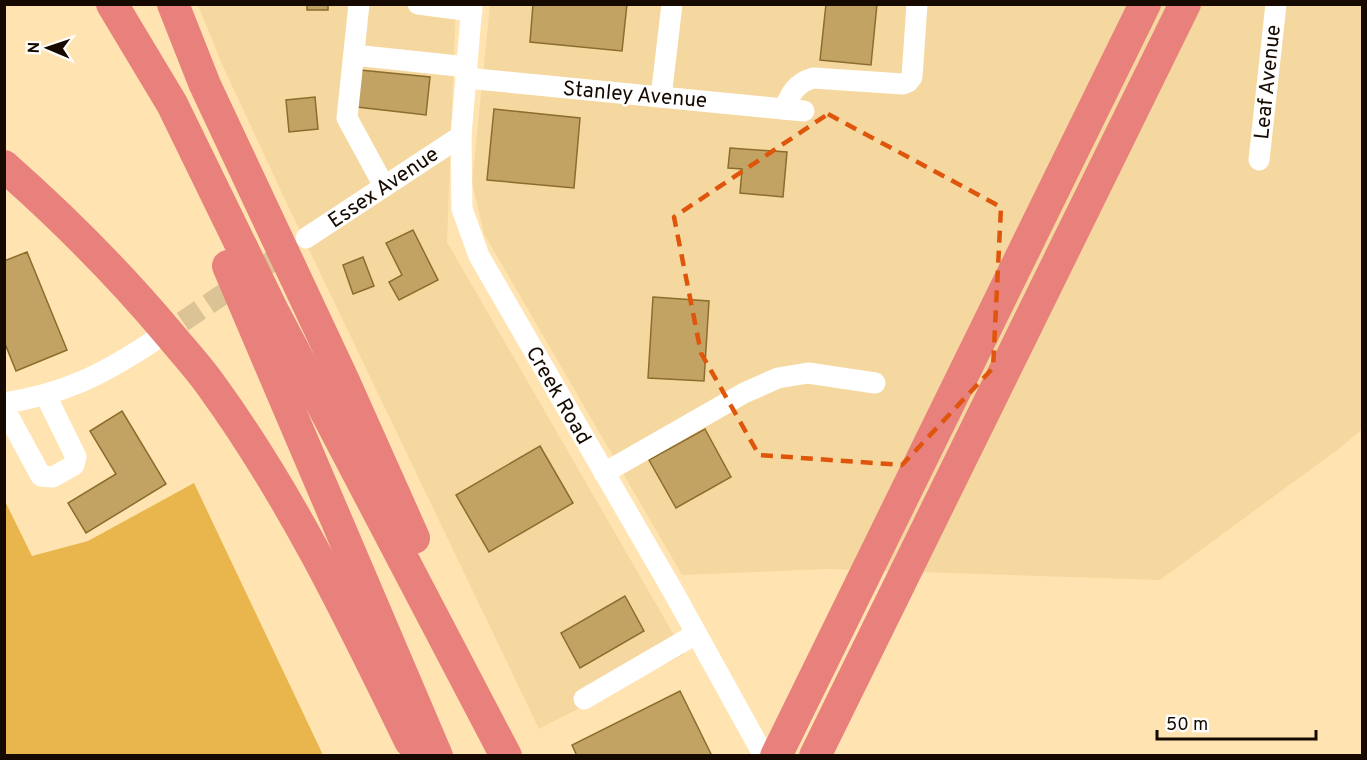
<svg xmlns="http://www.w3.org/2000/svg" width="1367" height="760" viewBox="0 0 1367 760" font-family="Overpass,sans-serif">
<rect width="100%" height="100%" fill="#ffe4b1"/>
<g fill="#f5d8a0">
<path d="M198,5H456L447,242L685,654L539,729L288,206L221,62Z"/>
<path d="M490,5H1362V429L1340,448L1160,580L828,569L682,575L484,234L472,182Z"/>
</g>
<path fill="#e9b64d" d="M194,483L323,755H5V501L32,556L88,541Z"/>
<g fill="#c3a364" stroke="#8b6d2d" stroke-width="1.5">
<rect x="307" y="4" width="21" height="6"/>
<path d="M533,4H627L622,51L530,42Z"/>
<path d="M826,4H877L871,65L820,60Z"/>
<path d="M360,70L430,77L426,115L357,107Z"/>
<path d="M315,97L318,129L289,132L286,100Z"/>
<path d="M494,109L580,118L574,188L487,180Z"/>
<path d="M730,148L787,152L783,197L740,193L742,169L728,168Z"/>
<path d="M413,230L438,280L399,300L389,282L402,275L386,243Z"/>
<path d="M27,252L67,350L16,371L4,341V261Z"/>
<path d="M363,257L374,286L353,294L343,265Z"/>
<path d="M653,297L709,301L704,381L648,378Z"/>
<path d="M122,411L166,484L86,533L68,503L116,474L90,431Z"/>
<path d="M705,429L731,477L676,508L649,460Z"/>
<path d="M540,446L573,503L489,552L456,495Z"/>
<path d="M625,596L644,631L580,668L561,633Z"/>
<path d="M680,691L712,756H577L572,745Z"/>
</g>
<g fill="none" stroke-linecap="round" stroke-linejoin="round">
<path stroke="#dcc396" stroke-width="21" stroke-dasharray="21 10" stroke-linecap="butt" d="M157,339L293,247"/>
<g stroke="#fff" stroke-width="21">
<path d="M359,4L347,118L384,186"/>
<path d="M418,4L472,11"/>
<path d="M472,4L461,136L462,209L479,256L674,593L764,756"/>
<path d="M354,55L467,67"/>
<path d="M466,78L804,111"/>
<path d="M661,97L672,4"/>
<path d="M784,109C791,93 796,83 813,78L903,84L908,82L912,77L917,4"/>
<path d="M1259,160L1276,4"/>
<path d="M306,238L461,136"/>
<path d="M4,403C64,394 102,375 152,342"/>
<path d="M4,408L41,476L53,477L74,465L76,457L46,396"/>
<path d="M604,473L744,393L778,378L808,373L875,383"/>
<path d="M584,699L696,634"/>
</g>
<g stroke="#e8807c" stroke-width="32">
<path d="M112,4L172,104L273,311L506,756"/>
<path d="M173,4L205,85L343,379L414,538"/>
<path d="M4,166C64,219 119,274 170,335C184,352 200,369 213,388C292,497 351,620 410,741"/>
<path d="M228,266L437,756"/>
<path d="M776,756L1145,4"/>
<path d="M815,756L1185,4"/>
</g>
</g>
<path fill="none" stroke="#de550b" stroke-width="4.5" stroke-dasharray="12 8" stroke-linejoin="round" d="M828,114L1001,207L993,368L902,465L759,455L701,353L674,217Z"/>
<g text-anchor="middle" stroke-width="4.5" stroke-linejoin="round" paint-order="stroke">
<g font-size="21" fill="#160a00" stroke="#fff">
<text transform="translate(1267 82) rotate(-84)" y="7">Leaf Avenue</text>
<text transform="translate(635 94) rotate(5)" y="7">Stanley Avenue</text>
<text transform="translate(383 187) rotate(-34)" y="7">Essex Avenue</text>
<text transform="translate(559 395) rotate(60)" y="7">Creek Road</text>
</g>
</g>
<rect width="1367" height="760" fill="none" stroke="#160a00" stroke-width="12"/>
<g transform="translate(48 48) rotate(272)" stroke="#ffffff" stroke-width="4.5" paint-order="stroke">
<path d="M0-4.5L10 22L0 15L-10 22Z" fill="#160a00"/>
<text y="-9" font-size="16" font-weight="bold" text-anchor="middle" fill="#160a00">N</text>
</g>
<path d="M1157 730v9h159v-9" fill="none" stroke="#160a00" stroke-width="3"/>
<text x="1166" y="730" font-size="18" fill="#160a00" stroke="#ffffff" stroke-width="4.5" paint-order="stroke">50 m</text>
</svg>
